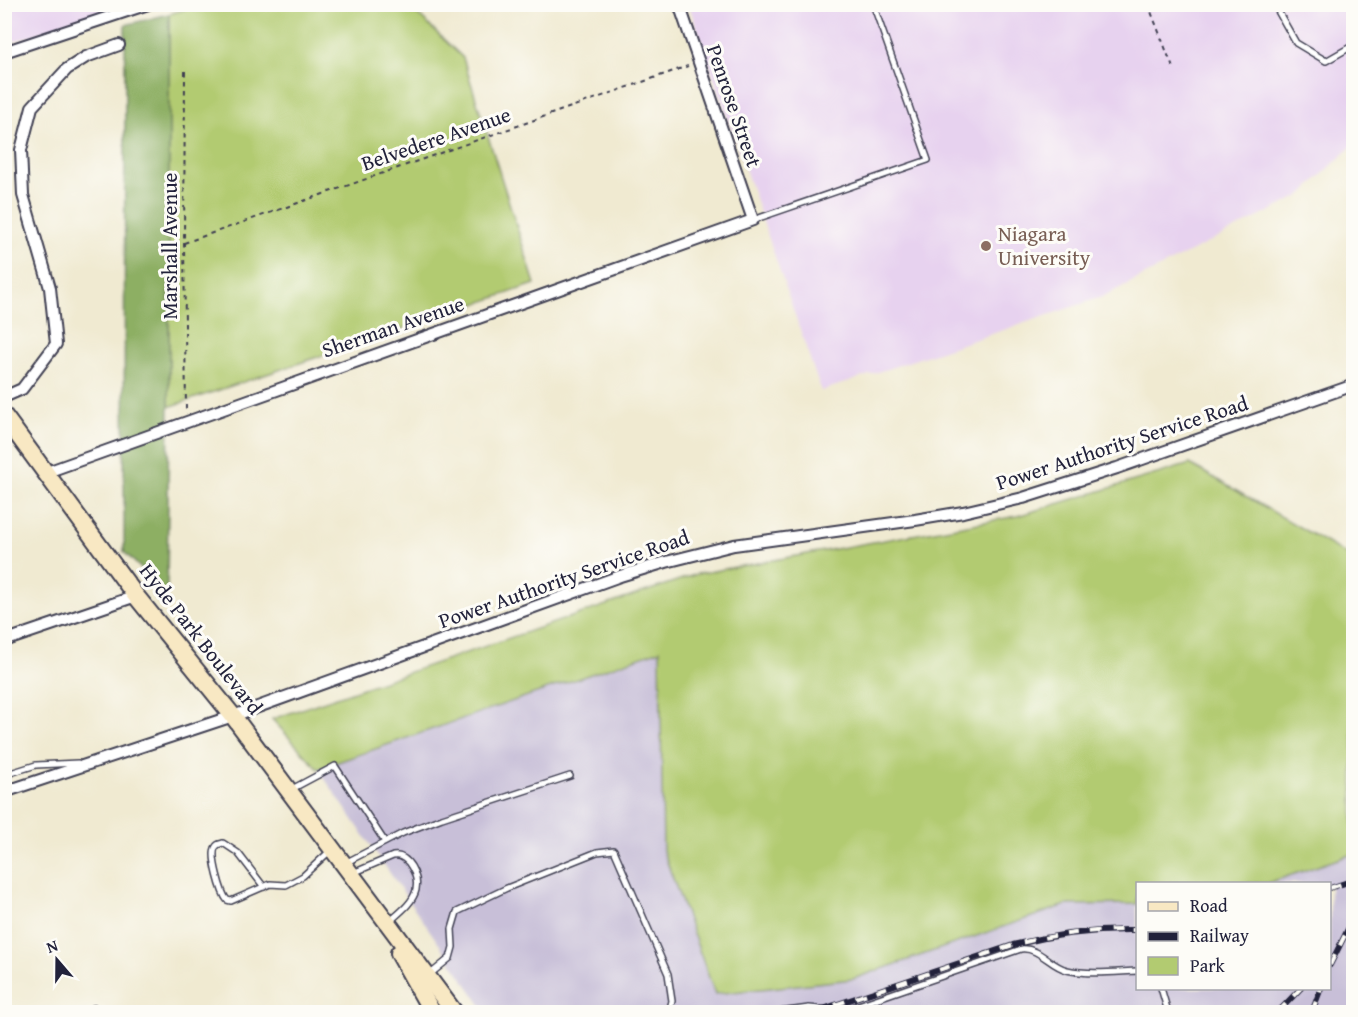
<svg xmlns="http://www.w3.org/2000/svg" width="1358" height="1017" viewBox="0 0 1358 1017" font-family="'Gentium Book Plus',serif">
<rect width="100%" height="100%" fill="#fdfcf7"/>
<filter id="ink" filterUnits="userSpaceOnUse"><feTurbulence type="fractalNoise" baseFrequency=".0167" numOctaves="2"/><feDisplacementMap in="SourceGraphic" scale="12" xChannelSelector="R" yChannelSelector="G"/><feConvolveMatrix kernelMatrix="1 2 1 2 8 2 1 2 1" color-interpolation-filters="sRGB"/></filter>
<filter id="wash" filterUnits="userSpaceOnUse"><feTurbulence type="fractalNoise" baseFrequency=".008" numOctaves="4" result="noise"/><feDisplacementMap in="SourceGraphic" scale="24" xChannelSelector="R" yChannelSelector="G"/><feGaussianBlur stdDeviation="1.35" result="paint"/><feColorMatrix in="noise" values="0 0 0 0 0 0 0 0 0 0 0 0 0 0 0 0 0 1.4 0 .05"/><feComposite in="paint" operator="in"/></filter>
<g filter="url(#wash)">
<rect width="100%" height="100%" fill="#f0ead1"/>
<g fill="#e7d2ef">
<path d="M5,5H130L5,44Z"/>
<path d="M689,5H1353V145L1300,196L1102,297L821,391Z"/>
</g>
<path fill="#c8bfd8" d="M660,650L663,851L853,979L1066,905L1137,904L1138,988H1330V884L1268,883L1353,854V1012H486L318,769Z"/>
<g fill="#b2cb71" stroke="#6a7656" stroke-width="1.5">
<path d="M198,5H408L463,58L535,284L169,407V14Z"/>
<path d="M1190,464L1353,558V854L1268,883L1138,884L1137,904L1066,905L853,979L715,994L663,851L660,650L318,769L272,719L697,574L1017,516Z"/>
</g>
<path fill="#8daf63" stroke="#58684f" stroke-width="1.5" d="M169,14V407L167,594L124,552L125,25Z"/>
</g>
<g filter="url(#ink)">
<g fill="none" stroke-linecap="round" stroke-linejoin="round">
<g stroke="#414052" stroke-width="8">
<g id="lane">
<path d="M1274,4L1296,43L1326,61L1354,45"/>
<path d="M753,220L928,160L873,4"/>
<path d="M4,775L36,765L78,763"/>
<path d="M290,790L335,766L385,842"/>
<path d="M345,863L403,833L442,818L570,776"/>
<path d="M353,873L393,856C408,853 419,876 416,890C413,903 399,913 389,922"/>
<path d="M264,887L238,853L223,843C219,844 217,844 215,848C211,857 221,893 227,900L231,901L270,884L286,885L303,876L331,850"/>
<path d="M428,976L450,958L453,947L452,929L457,912L507,888L597,852L614,850L668,974L672,1001L669,1012"/>
<path d="M1161,988L1168,1012"/>
<path d="M94,1012V1008"/>
<path d="M780,1012L809,1008L841,1011L1021,949C1039,947 1050,966 1067,970C1090,975 1114,972 1138,971"/>
</g>
</g>
<g stroke="#414052" stroke-width="14">
<g id="street">
<path d="M4,52L148,4"/>
<path d="M4,397L22,389L56,344L50,288L23,195L21,150L32,107L67,69L86,57L119,45"/>
<path d="M47,472L753,220L679,4"/>
<path d="M4,641L136,596"/>
<path d="M4,792L233,716L620,576L666,562L734,545L915,520L963,512L1023,498L1117,468L1354,385"/>
</g>
</g>
<g stroke="#414052" stroke-width="20">
<g id="secondary">
<path d="M4,416L136,596L233,716L454,1012"/>
<path d="M399,953L432,1012"/>
</g>
</g>
<g stroke="#414052" stroke-width="2" stroke-dasharray="4.5 4.5" stroke-linecap="butt">
<path d="M1148,4L1173,68"/>
<path d="M185,71L184,243L186,410"/>
<path d="M184,243L688,66"/>
</g>
<use href="#lane" stroke="#fff" stroke-width="5"/>
<use href="#street" stroke="#fff" stroke-width="10"/>
<use href="#secondary" stroke="#f8e8c3" stroke-width="16"/>
<g stroke="#22223b" stroke-width="6">
<g id="rail">
<path d="M1330,888L1354,880"/>
<path d="M1330,965L1348,929"/>
<path d="M814,1012L1013,945C1055,934 1095,929 1138,930"/>
<path d="M1278,1012L1301,988"/>
<path d="M1312,1012L1321,988"/>
</g>
</g>
<use href="#rail" stroke="#fdfcf7" stroke-width="4" stroke-dasharray="11" stroke-linecap="butt"/>
</g>
</g>
<circle fill="#8d6e63" stroke="#fdfcf7" stroke-width="2" cx="986" cy="246" r="6"/>
<g text-anchor="middle" stroke-width="6" stroke-linejoin="round" paint-order="stroke">
<g font-size="21" fill="#22223b" stroke="#fdfcf7">
<text transform="translate(734 106) rotate(71)" y="7">Penrose Street</text>
<text transform="translate(436 139) rotate(-19)" y="7">Belvedere Avenue</text>
<text transform="translate(170 246) rotate(-90)" y="7">Marshall Avenue</text>
<text transform="translate(393 327) rotate(-19)" y="7">Sherman Avenue</text>
<text transform="translate(1122 443) rotate(-18)" y="7">Power Authority Service Road</text>
<text transform="translate(564 579) rotate(-19)" y="7">Power Authority Service Road</text>
<text transform="translate(201 639) rotate(52)" y="7">Hyde Park Boulevard</text>
</g>
<g font-size="21" fill="#785e54" stroke="#fdfcf7" text-anchor="start">
<text x="998" y="241">Niagara<tspan x="998" dy="24">University</tspan></text>
</g>
</g>
<rect width="1358" height="1017" fill="none" stroke="#fdfcf7" stroke-width="24"/>
<rect x="1136" y="882" width="195" height="108" fill="#fdfcf7" stroke="#a5a5ac" stroke-width="1.5"/>
<rect x="1148" y="902" width="30" height="9" fill="#f8e8c3" stroke="#a5a5ac" stroke-width="1.5"/>
<text x="1190" y="912" font-size="18" fill="#22223b">Road</text>
<rect x="1148" y="932" width="30" height="9" fill="#22223b" stroke="#a5a5ac" stroke-width="1.5"/>
<text x="1190" y="942" font-size="18" fill="#22223b">Railway</text>
<rect x="1148" y="957" width="30" height="18" fill="#b2cb71" stroke="#a5a5ac" stroke-width="1.5"/>
<text x="1190" y="972" font-size="18" fill="#22223b">Park</text>
<g transform="translate(57 960) rotate(340)" stroke="#fdfcf7" stroke-width="4.5" paint-order="stroke">
<path d="M0-4.5L10 22L0 15L-10 22Z" fill="#22223b"/>
<text y="-9" font-size="16" font-weight="bold" text-anchor="middle" fill="#22223b">N</text>
</g>
</svg>
